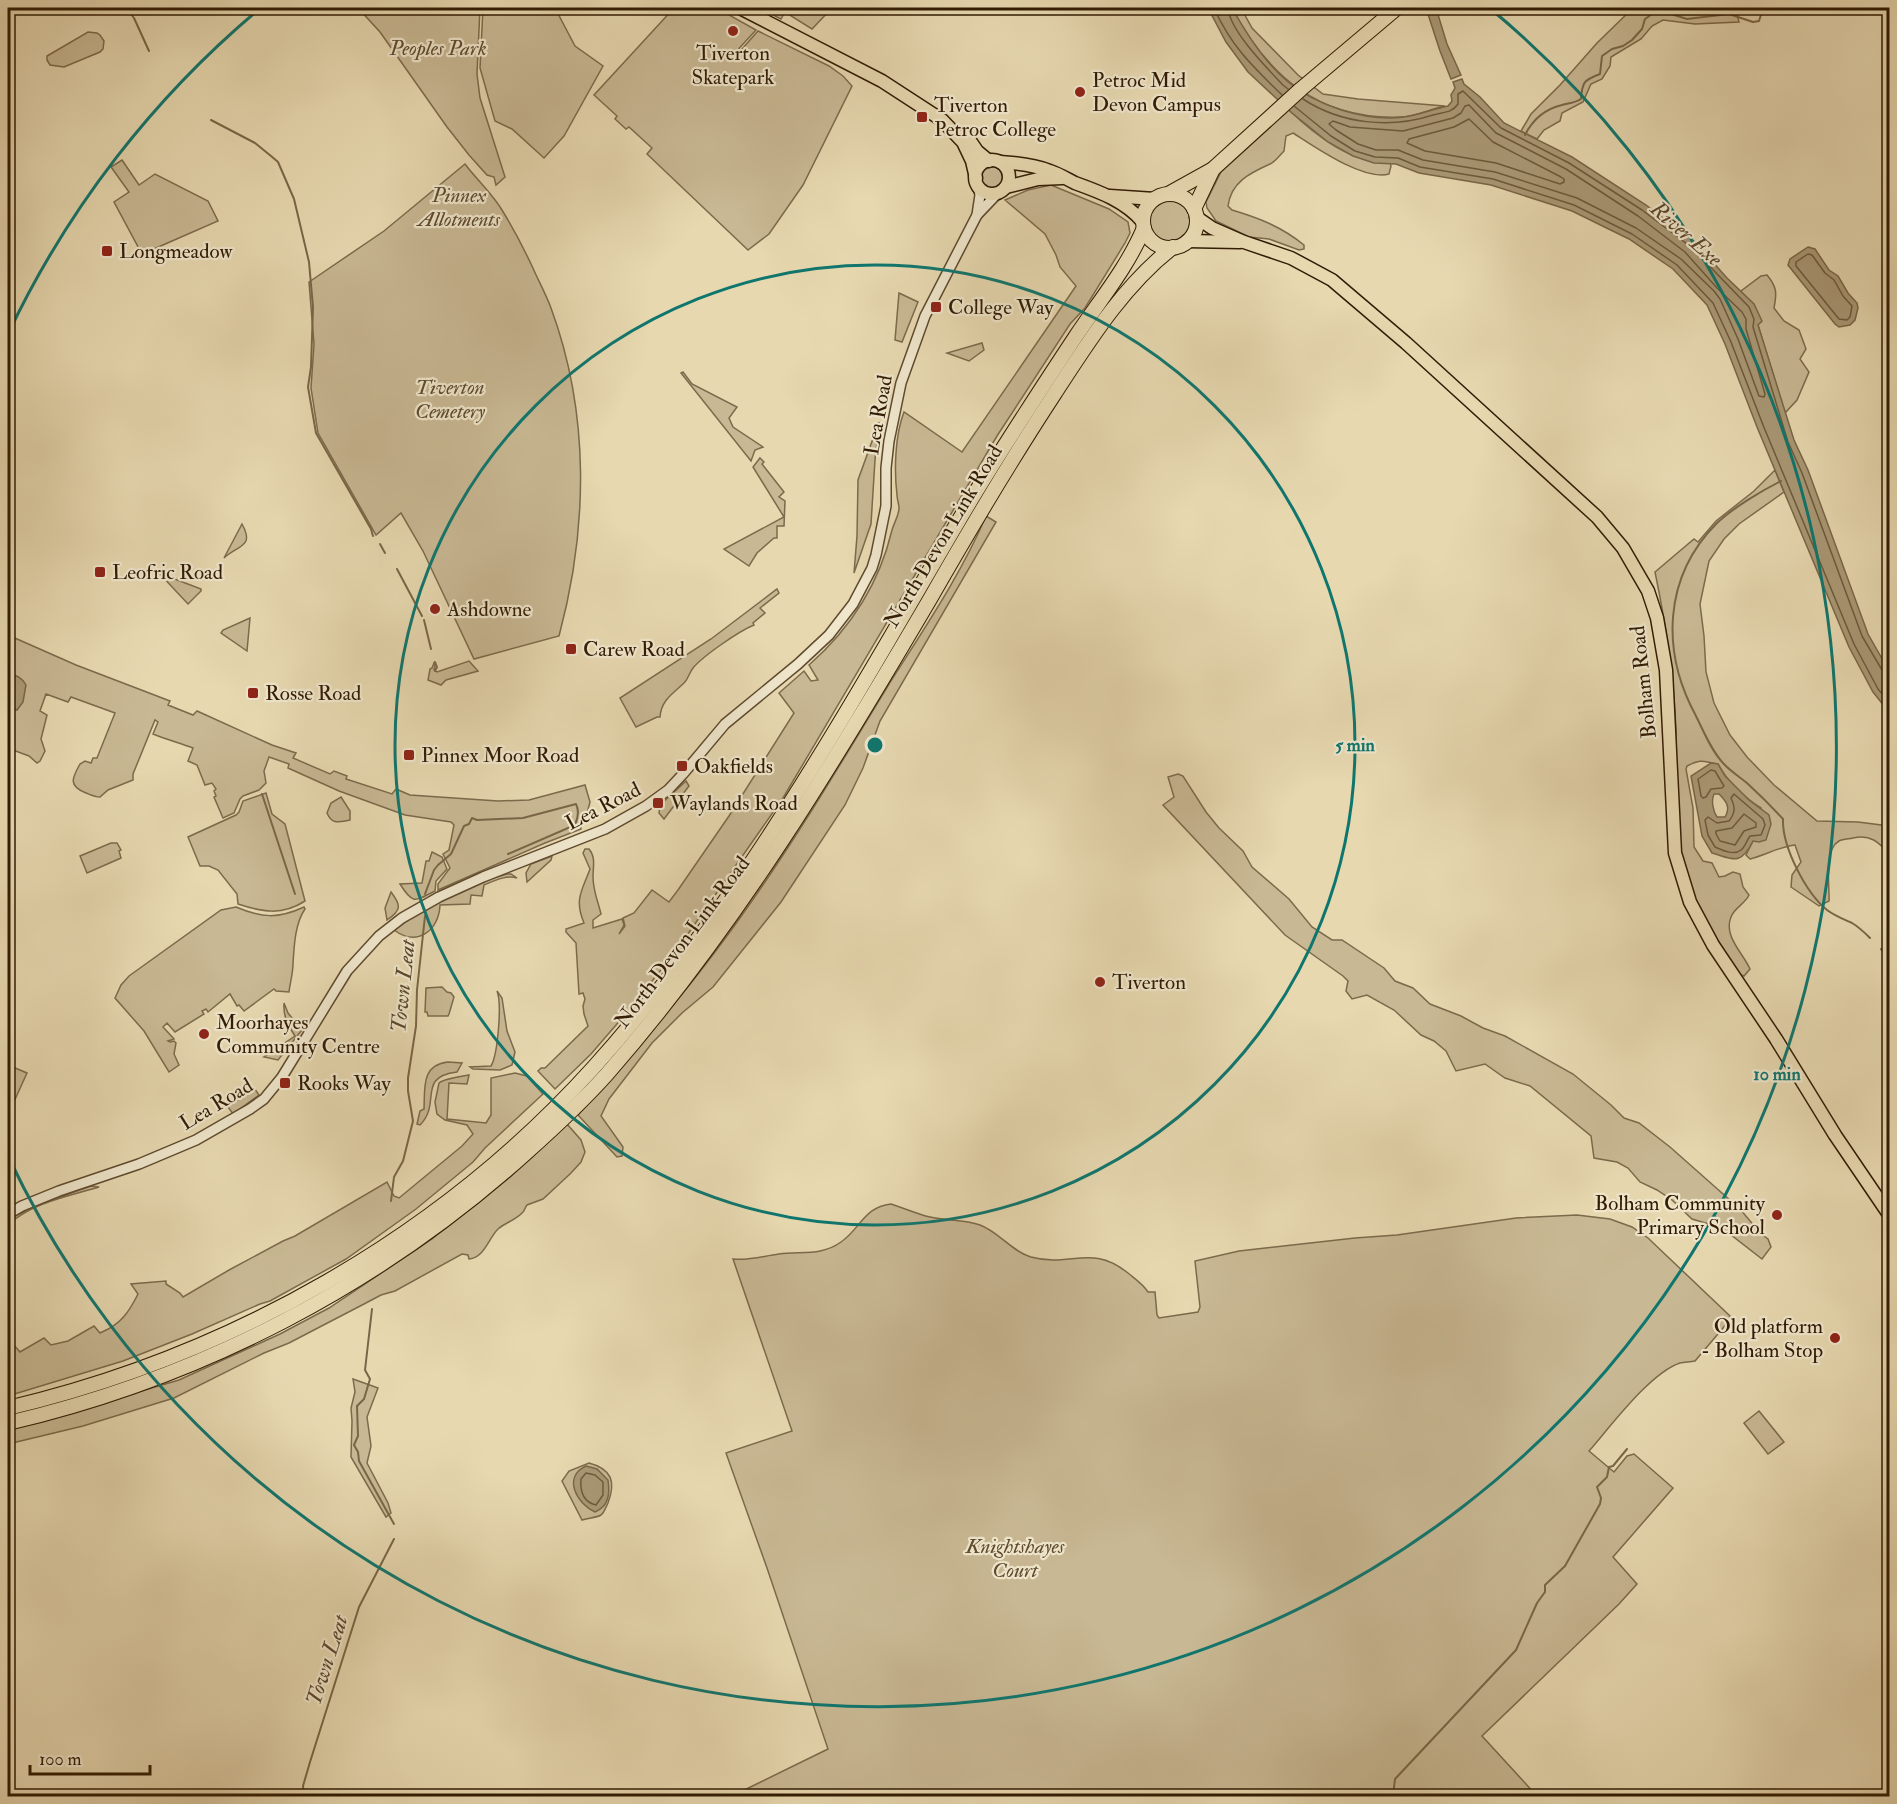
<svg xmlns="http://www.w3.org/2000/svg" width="1897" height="1804" viewBox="0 0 1897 1804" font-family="'IM FELL Double Pica',serif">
<rect width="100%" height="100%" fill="#e7d8b0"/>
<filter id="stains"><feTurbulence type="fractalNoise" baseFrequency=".00333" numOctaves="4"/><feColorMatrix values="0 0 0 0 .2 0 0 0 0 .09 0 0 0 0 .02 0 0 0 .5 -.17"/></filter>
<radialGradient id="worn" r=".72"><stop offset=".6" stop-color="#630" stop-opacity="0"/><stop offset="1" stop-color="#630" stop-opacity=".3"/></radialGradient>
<g fill="#c8b893" stroke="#7c6a4b" stroke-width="1.5">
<path d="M358,8H480L477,74L480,98L505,177L496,185L494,177L487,175L469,155L447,127L380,32Z"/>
<path d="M483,8H555L575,46L603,66L564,136L544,158L512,129L495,121L480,68Z"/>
<path d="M674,8H722L729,15L756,30L733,55L735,57L758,31L829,66L843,76L852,86L803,185L769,234L748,250L647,154L652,148L629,127L626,129L615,119L617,116L594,95Z"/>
<path d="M759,8H832L812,29L785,12L781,19Z"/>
<path d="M1232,8H1241L1252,28L1298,75L1323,94L1358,99L1445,106C1430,109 1415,117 1400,117C1319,120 1268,76 1232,8Z"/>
<path d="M1633,8H1671L1684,12L1733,11L1737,14L1739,22L1695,24L1663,20L1652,26L1641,39L1611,57L1610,66L1602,79L1591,84L1583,102L1562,113L1560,121L1544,130L1537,139L1521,131L1531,114L1560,85L1597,43Z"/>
<path d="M88,32L97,33L100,35L104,41L103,49L100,52L64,67L50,65L47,60V56Z"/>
<path d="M1289,110C1316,136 1351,163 1390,163L1391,166L1389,174C1363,181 1315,147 1293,133L1286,136L1284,151C1280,155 1275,162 1270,164C1250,173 1231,182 1228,206L1232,210C1259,218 1282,227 1304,245V249L1299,250L1269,239L1249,237L1216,221L1207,208L1206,202L1221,172Z"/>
<path d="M122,160L139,185L155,174L208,201L218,221L147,252L143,256L114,202L129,192L111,167Z"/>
<path d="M465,164C476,179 492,193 502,210C513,228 523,247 532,266C538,280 546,294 551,308C590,414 588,528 559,636L474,659L423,551L401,513L376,535L318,433L311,388L314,344L309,282L384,231Z"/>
<circle cx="992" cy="178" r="12"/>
<path d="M1051,185L1109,209L1128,222L1130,233L1125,243L1085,308L1070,324L997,436L783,798L676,951L629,1010L591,1054L555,1089L538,1071L541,1068H545L588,1026L584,1014L583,1006L585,999L583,993L579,994L576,943L566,932V929L584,923C574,899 582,891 590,869L583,853L585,849H589C596,857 593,867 593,877C593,891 598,901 601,914L593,920V928L622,919L624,925L619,934L625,926L623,918L634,913L652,890L669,902L678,890L729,816L794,713L779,693L804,671L811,681L818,680L809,665C851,628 879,585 892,530C894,523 899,515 899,508C899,504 897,499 897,495C894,470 895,435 904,412L962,452L1076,286L1060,267L1056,255L1045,234L1005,200L1028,190Z"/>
<circle cx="1169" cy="220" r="21"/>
<path d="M1767,275C1777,287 1777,293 1774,308L1784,321L1799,330L1806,349L1800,359L1809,372L1797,400L1785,413L1758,325L1741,291L1761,276Z"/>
<path d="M899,293L918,302L902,342L895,340Z"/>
<path d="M982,343L984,350L969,361L947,353Z"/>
<path d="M683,372L692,384L737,407L729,418L733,427L763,447L755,450L751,461L681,373Z"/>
<path d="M879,422L875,460L871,524L854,573L857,536L858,480Z"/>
<path d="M760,458L764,462L762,464L784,492L779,497L785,501L784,526H777V538H774L757,553L749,566L724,549L784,517L753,467Z"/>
<path d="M1775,470L1784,492L1739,524L1724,539L1709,561L1700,604L1704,636L1706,672L1714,703L1730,735L1747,757L1774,785L1817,821L1858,822L1889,826V854C1879,842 1870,834 1853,838C1849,839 1843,839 1839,841C1823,850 1830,886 1829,901L1819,906L1791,887L1792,875L1801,862L1795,845C1778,847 1766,855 1750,859L1746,855L1753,841L1761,808C1744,797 1728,782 1718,764C1703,762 1703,758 1687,766L1686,769L1693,808L1694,847L1703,861L1712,863L1719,877L1725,876L1733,872L1740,874L1743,887L1749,895C1745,904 1734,908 1731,917C1723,936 1743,953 1750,969L1744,976L1736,973C1719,944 1698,914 1688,881C1673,833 1677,780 1676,731C1674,677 1666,625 1655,572L1694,539L1698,542L1716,521L1754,491Z"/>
<path d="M986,516L996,522L880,721L863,768L845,805L781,902L713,987L682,1013L652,1043L609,1099L601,1116L623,1147L622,1156L617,1157L578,1115C636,1051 692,986 742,915C794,842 840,765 886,689C921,633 960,577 986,516Z"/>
<path d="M242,524C255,547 238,545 224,558Z"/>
<path d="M159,573L201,589V591L188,604Z"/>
<path d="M777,589L779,593L760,608L765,613L753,623L754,625C739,631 703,656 693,668C689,673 688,680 683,684C672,694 661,701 660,717H657L636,727L620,698L711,639Z"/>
<path d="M250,618L247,651L221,633L223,630Z"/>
<path d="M8,635L76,665L170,701L168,705L193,715L197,711L272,745L296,753L293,758L330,774L334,771L347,776L346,779L392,794L396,789L410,795L498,801L529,800L585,785L590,802L585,821L580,822L581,829L545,843L438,890V884L450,868L443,854L449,850L454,825L451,822L405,815L339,791L288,768L289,764L269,757L264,771L266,783L259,790L243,796L240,799L234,813L223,818L214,797L216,796L214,791L216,789L212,783L205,785L197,765L188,761L193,748C180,743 168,740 153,734L158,722L155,720L133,774V780L108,790L100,797C95,797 91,795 86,793C68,786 72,778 80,764L85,761L91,763L93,758H97L115,713L71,697L68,702L46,694L40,711L47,715L41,739L45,751L40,761L37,763L29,756L10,749L8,746Z"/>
<path d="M469,661L478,671L446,680L441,685L428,680L430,669L432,668L434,663L435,666L434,670L437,672Z"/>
<path d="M1178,774L1183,776L1206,812L1219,828L1243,851L1252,867L1289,899L1312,927L1332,940H1342L1384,968L1395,981L1413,988L1430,1004L1461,1016L1483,1028L1505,1036L1573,1074L1611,1105L1624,1118L1639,1123L1670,1147L1740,1209L1761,1234L1768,1239L1771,1247L1762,1259L1731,1235L1709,1224L1692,1219L1672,1200L1657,1190L1640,1182L1628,1168L1617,1162L1594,1158L1591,1136L1530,1086L1505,1078L1485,1064L1456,1071L1446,1051L1434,1041L1421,1035L1394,1010L1367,995L1352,999L1346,991L1348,981L1343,976L1285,935L1163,805L1174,797L1168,777Z"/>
<path d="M686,781L689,786L664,819L659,813L660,805Z"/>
<path d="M266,793L272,814L285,824L305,901C282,916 262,912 238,904L237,894L218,870L209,866H200L188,837L236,815L239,812L243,801Z"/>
<path d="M341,797L350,811V820C339,822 332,825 327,813L331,803Z"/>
<path d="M111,843H117L121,850L119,851L121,858L87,873L80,856Z"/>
<path d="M432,852L442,857L447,869L436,881L435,891C415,901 413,905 400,884L422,883L426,861H429Z"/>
<path d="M552,856L551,860L527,882L526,873L531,864Z"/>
<path d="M507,874H511L517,878C506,875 496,880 484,885L482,896L471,895L470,904L440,905C439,931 417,947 394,930C422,909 474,882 507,874Z"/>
<path d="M391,892C401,905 402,910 387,920L385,908Z"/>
<path d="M236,907C262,918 278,919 304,907L305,909C295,923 294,947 293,964C293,973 290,983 289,992L276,991L274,989L244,1011L239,1005L237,1006L230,994L208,1012L206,1009L202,1011L204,1014L175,1032L167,1023L163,1027L174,1039L168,1041L170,1042L174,1041L176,1043L174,1054L179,1065L169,1072L144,1031L115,998L121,985L129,976L221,910Z"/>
<path d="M442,987L447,992L451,993L454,997L449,1014L448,1016H428L427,1012H425L426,988Z"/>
<path d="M497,991L502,998L507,1031L515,1052L512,1065L500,1070L473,1069L470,1067L491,1066C498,1054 502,1003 497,991Z"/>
<path d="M284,1003L288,1013L302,1030L278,1060L264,1057L295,1036C288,1025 283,1017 284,1003Z"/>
<path d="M448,1062L462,1063L457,1072C416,1077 442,1103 420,1125L417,1124L420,1111L424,1109C425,1088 421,1065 448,1062Z"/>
<path d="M8,1065L27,1073L12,1106L8,1104Z"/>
<path d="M515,1073L527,1076L543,1094L485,1148L473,1162L416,1209L346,1259L270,1301L260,1304L192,1334L123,1361L8,1396V1348L13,1344L20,1352L44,1338L51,1345L68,1341L94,1326L100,1333L102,1332C121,1324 129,1312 138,1294L131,1284L166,1281V1284L180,1293L183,1297L229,1270L283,1241L295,1236L387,1182L394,1196L399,1198L462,1146L473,1134L467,1125L445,1120L437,1114L435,1102L439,1083C443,1079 463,1076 469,1075L467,1084L449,1083L447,1119L486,1123L491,1115V1078Z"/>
<path d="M254,1088L259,1095L233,1114L228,1107Z"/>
<path d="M567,1124L581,1140L585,1152L581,1162L571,1173L543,1199L527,1205C525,1207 525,1211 522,1213C517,1219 505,1223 498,1229C488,1239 485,1257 469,1259L468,1255L462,1254L395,1291L381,1295L364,1304L289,1343L264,1353L174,1398L83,1426L8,1444V1430L179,1380L280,1334L329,1308L432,1239L511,1176Z"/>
<path d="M91,1186L99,1187C69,1196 31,1203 8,1225V1220L36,1205Z"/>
<path d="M891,1204C904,1208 917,1214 930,1217C947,1221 964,1219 980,1225C999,1232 1011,1251 1031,1257C1071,1268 1091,1243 1128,1273C1135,1279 1143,1284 1148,1292H1155L1157,1315L1159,1318L1198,1312L1200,1307L1195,1261L1239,1251L1355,1238L1397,1235L1516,1218L1577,1215L1610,1219L1632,1227L1648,1238L1730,1316L1729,1321L1695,1361C1690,1362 1685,1362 1680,1363C1650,1373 1611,1426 1589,1451L1614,1472L1627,1456L1634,1454L1673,1488L1613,1557L1637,1584L1619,1604L1482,1736L1537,1796H732L828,1749L767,1568L726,1453L792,1431L733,1259C749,1261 763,1256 779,1254C801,1251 822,1256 841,1242C861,1228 864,1207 891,1204Z"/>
<path d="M353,1379L378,1388L367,1417L371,1446L367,1463L388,1503L391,1513L386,1517L351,1457L352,1421L351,1408L355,1392Z"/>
<path d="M1759,1411L1784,1442L1768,1454L1744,1423Z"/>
<path d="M589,1463C612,1469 616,1482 608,1503C606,1507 604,1513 601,1515C596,1518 587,1518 582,1520L562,1481L569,1471Z"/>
</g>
<g fill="#a99875" stroke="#796647" stroke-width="1.5" fill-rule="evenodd">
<path d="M1208,8H1232C1246,33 1265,63 1287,81C1316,106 1366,122 1404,117C1419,115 1433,109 1448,106L1452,101L1451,95L1455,88L1453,82L1462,79L1464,84L1480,97L1504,123L1572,157L1646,205L1695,242L1727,278L1754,304L1762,321L1758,325L1794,440L1808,470L1868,634L1889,671V712L1873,692L1849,647L1757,427L1725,344L1707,305L1673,269L1629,239L1572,211L1491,185L1419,173L1396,164L1374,163L1353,156L1328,142L1292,113L1248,72L1226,42Z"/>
<path d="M1426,8H1436L1447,44L1461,75L1451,79L1440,51Z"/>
<path d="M1808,247L1815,249L1829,270L1838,276L1848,293L1857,303L1858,308L1855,320L1850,325L1839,327L1835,324L1788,265L1790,259Z"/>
<path d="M8,674C17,674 22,678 26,685L23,702L17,710L8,707Z"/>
<path d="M1711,763L1718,764L1725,776L1749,800L1769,815L1771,824L1766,840L1759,842L1753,841C1741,865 1735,860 1712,853L1702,836L1691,776ZM1714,794H1719C1726,801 1731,807 1725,817H1717C1713,811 1711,801 1714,794Z"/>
<path d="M586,1466L597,1469L608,1480C610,1494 609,1506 595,1512C577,1504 562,1477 586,1466Z"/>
</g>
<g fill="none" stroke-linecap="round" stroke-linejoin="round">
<g stroke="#6d5a3c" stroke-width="1.5">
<path d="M1214,8C1231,46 1252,66 1282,95"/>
<path d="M1228,8C1230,31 1266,67 1283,85L1288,89"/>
<path d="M1303,99C1341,124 1390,129 1433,115C1443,112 1452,113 1458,104V94L1463,91L1501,128L1569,163L1642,210L1691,247L1749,307L1754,319L1753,327L1788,442L1802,473L1862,636L1882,670L1890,673"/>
<path d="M1469,105L1496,133L1566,169L1638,216L1685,252L1717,288L1742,312L1746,319V329L1765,394L1764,397L1759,396L1738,339L1720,299L1714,291L1681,259L1636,228L1577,198L1495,172L1423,160L1398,150H1376L1358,144L1336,130L1329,124L1333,121L1350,127L1403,131L1453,118L1461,113L1465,106Z"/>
<path d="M1294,106L1331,136L1355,151L1375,157L1398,158L1420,167L1493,179L1574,205L1632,234L1677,265L1713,303L1731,342L1763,425L1854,644L1878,689L1890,703"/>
<path d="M1469,119L1493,142L1561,177L1564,179V182L1560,184L1496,163L1425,151L1407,143L1409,139L1454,127Z"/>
<path d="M1808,254L1812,255L1825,273L1834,280L1843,296L1852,306L1850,317L1847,320L1839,319L1796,266V262Z"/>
<path d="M1711,770L1715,771L1724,786L1722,788L1711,789L1706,797L1703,798L1701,796L1698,779Z"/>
<path d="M1734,794L1763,819L1765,825L1761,835L1750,836C1747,840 1745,847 1741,850C1734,856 1722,850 1715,847L1708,835L1705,820L1708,817L1717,823L1729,821C1736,812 1735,807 1731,798Z"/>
<path d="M1744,814L1756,823V827L1744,831L1735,845L1720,841L1716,834V831L1732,828Z"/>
<path d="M586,1473L595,1475L603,1482V1495L596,1505C583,1502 580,1491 581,1479Z"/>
</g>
<g stroke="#796647" stroke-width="2">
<path d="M126,8L134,18L149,51"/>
<path d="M211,120L255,143L271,156L278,162L294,199L309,262L313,307L311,367L308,387L316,433L371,529L373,536"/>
<path d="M1525,135C1533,119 1545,109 1562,105C1569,103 1575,103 1581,99C1582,82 1584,80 1600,74L1602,56L1612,49L1623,46L1632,40L1642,29L1645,19L1658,10L1687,19L1729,14L1753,22L1759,21L1763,8"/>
<path d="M1781,481C1761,491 1733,508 1717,523C1663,577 1661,652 1696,716C1704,732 1711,750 1723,763C1730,771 1740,777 1748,784C1760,795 1772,807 1783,819C1782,847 1806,893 1827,910C1835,916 1843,919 1852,923C1859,927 1865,933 1870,938"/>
<path d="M380,544L385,553"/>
<path d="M397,569L422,616"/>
<path d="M424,620L431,649"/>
<path d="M435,662L437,667L435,671"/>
<path d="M262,794L295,894"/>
<path d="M425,894L434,870L438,865L451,854L464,826L469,824L472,818L477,820L523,818L576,804C579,810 578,818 575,825L508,854"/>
<path d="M1881,949L1890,960"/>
<path d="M391,1201L394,1177L403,1161L413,1121L408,1091V1078L416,1026L417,990L425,916"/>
<path d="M372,1309L365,1370L370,1379L364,1399L357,1406L358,1436L354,1445L358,1452L359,1461L394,1524"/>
<path d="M304,1796L303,1786L310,1762L359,1607L394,1539"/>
<path d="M1393,1796L1395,1779L1516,1650L1537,1603L1545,1592V1585L1565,1566L1600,1504L1601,1498L1597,1487L1607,1477L1609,1467L1613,1466L1627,1449"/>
</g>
<g stroke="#5e4a2e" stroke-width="12">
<g id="minor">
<path d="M977,215L998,193"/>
<path d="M8,1214L22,1206L59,1191L139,1164L196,1140L250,1109L264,1099L282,1077L347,971L379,936L402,918L439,897L483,877L605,829L646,806L668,790L683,774L725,724L798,664L829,635L853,604L872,568L876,555L886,506V468L889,441L901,383L925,316L977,215L980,195L978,186"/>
</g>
</g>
<g stroke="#311b03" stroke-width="15">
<g id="major">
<path d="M740,8L882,81L942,120L963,142L972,161L976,178"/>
<path d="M966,135L977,151L989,161"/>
<circle cx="992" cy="177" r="17"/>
<path d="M1000,162C1017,163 1034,165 1050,171C1059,174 1067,179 1075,183C1100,192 1125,201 1143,222"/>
<path d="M1006,187L1038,179L1062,178"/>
<path d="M1110,196L1155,199"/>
<path d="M1196,217L1212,228L1244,242L1291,258L1332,280L1406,343L1597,517L1623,548L1648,591L1657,618L1666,670L1675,853L1690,902L1713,945L1776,1039L1835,1135L1890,1216"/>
<path d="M1187,241L1240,242"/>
</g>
</g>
<g stroke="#311b03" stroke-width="16">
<g id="highway">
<path d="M1168,194L1213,169L1301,89L1397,8"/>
<circle cx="1170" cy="221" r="27"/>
<path d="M1194,209L1213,169"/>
<path d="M8,1408C230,1356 441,1237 594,1067C743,902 850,705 962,515C998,454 1037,395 1076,336C1100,300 1127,268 1144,228"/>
<path d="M8,1423C201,1378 380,1285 527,1152C555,1127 582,1102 607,1074C734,929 833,764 930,599C970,529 1011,460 1055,393C1089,341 1123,286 1173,247"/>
</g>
</g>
<use href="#minor" stroke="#efe6cc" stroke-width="9"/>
<use href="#major" stroke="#e7d8b0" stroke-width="12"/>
<use href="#highway" stroke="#e7d8b0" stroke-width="14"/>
</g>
<g fill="none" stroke="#0f766e" stroke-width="3">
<circle cx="875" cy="745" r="480"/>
<path d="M9 332A960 960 0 0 1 258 10M1492 10A960 960 0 1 1 9 1158"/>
</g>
<g fill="#8f2418" stroke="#efe6cc" stroke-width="2">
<circle cx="733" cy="31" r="6"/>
<circle cx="1080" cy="92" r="6"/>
<rect x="916" y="111" width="12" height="12" rx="3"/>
<rect x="101" y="245" width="12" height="12" rx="3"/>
<rect x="930" y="301" width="12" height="12" rx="3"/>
<rect x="94" y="566" width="12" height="12" rx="3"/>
<circle cx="435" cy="609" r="6"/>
<rect x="565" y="643" width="12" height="12" rx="3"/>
<rect x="247" y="687" width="12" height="12" rx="3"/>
<rect x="403" y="749" width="12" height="12" rx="3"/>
<rect x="676" y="760" width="12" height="12" rx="3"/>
<rect x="652" y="797" width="12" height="12" rx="3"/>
<circle cx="1100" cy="982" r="6"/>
<circle cx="204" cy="1034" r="6"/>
<rect x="279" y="1077" width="12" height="12" rx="3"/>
<circle cx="1777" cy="1215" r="6"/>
<circle cx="1835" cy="1338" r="6"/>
</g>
<g text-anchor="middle" stroke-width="4.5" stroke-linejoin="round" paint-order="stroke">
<g font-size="21" font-style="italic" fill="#5e4a2e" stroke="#efe6cc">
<text x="438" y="55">Peoples Park</text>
<text x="459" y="202">Pinnex<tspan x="459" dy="24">Allotments</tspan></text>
<text x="450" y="394">Tiverton<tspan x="450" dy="24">Cemetery</tspan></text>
<text x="1015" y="1553">Knightshayes<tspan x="1015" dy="24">Court</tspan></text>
</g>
<g font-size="21" fill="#311b03" stroke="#efe6cc" text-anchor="start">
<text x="733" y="60" text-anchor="middle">Tiverton<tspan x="733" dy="24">Skatepark</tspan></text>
<text x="1092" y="87">Petroc Mid<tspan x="1092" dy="24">Devon Campus</tspan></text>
<text x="934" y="112">Tiverton<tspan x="934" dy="24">Petroc College</tspan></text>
<text x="119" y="258">Longmeadow</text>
<text x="948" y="314">College Way</text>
<text x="112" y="579">Leofric Road</text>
<text x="447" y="616">Ashdowne</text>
<text x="583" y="656">Carew Road</text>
<text x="265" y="700">Rosse Road</text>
<text x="421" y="762">Pinnex Moor Road</text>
<text x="694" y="773">Oakfields</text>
<text x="670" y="810">Waylands Road</text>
<text x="1112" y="989">Tiverton</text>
<text x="216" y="1029">Moorhayes<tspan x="216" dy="24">Community Centre</tspan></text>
<text x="297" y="1090">Rooks Way</text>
<text x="1765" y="1210" text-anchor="end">Bolham Community<tspan x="1765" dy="24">Primary School</tspan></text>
<text x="1823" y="1333" text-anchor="end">Old platform<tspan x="1823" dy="24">- Bolham Stop</tspan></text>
</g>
<g font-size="21" fill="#311b03" stroke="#efe6cc">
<text transform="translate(878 415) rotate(-80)" y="7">Lea Road</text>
<text transform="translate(943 536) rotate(-59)" y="7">North Devon Link Road</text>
<text transform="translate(1643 682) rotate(-96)" y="7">Bolham Road</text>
<text transform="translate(603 806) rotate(-27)" y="7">Lea Road</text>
<text transform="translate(682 942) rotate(-53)" y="7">North Devon Link Road</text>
<text transform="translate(216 1104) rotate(-31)" y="7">Lea Road</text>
</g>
<g font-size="22" font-style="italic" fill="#5b472b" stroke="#efe6cc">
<text transform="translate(1687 233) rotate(41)" y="8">River Exe</text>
<text transform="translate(402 986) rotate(-84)" y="8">Town Leat</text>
<text transform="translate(326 1660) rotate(-72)" y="8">Town Leat</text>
</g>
</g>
<circle cx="875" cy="745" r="9" fill="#0f766e" stroke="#efe6cc" stroke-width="3"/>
<g font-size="18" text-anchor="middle" font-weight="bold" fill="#0f766e" stroke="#efe6cc" stroke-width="4.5" stroke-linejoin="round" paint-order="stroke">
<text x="1355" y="751">5 min</text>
<text x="1777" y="1080">10 min</text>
</g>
<rect width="1897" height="1804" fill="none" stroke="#e7d8b0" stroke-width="30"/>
<rect x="9" y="9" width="1879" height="1786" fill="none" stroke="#311b03" stroke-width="3"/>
<rect x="15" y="15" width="1867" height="1774" fill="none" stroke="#311b03" stroke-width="1.5"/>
<path d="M30 1765v9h120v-9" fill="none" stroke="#311b03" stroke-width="3"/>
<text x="39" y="1765" font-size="18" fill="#311b03" stroke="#efe6cc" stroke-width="4.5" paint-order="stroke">100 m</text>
<rect width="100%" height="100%" filter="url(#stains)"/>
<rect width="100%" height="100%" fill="url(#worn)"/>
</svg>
